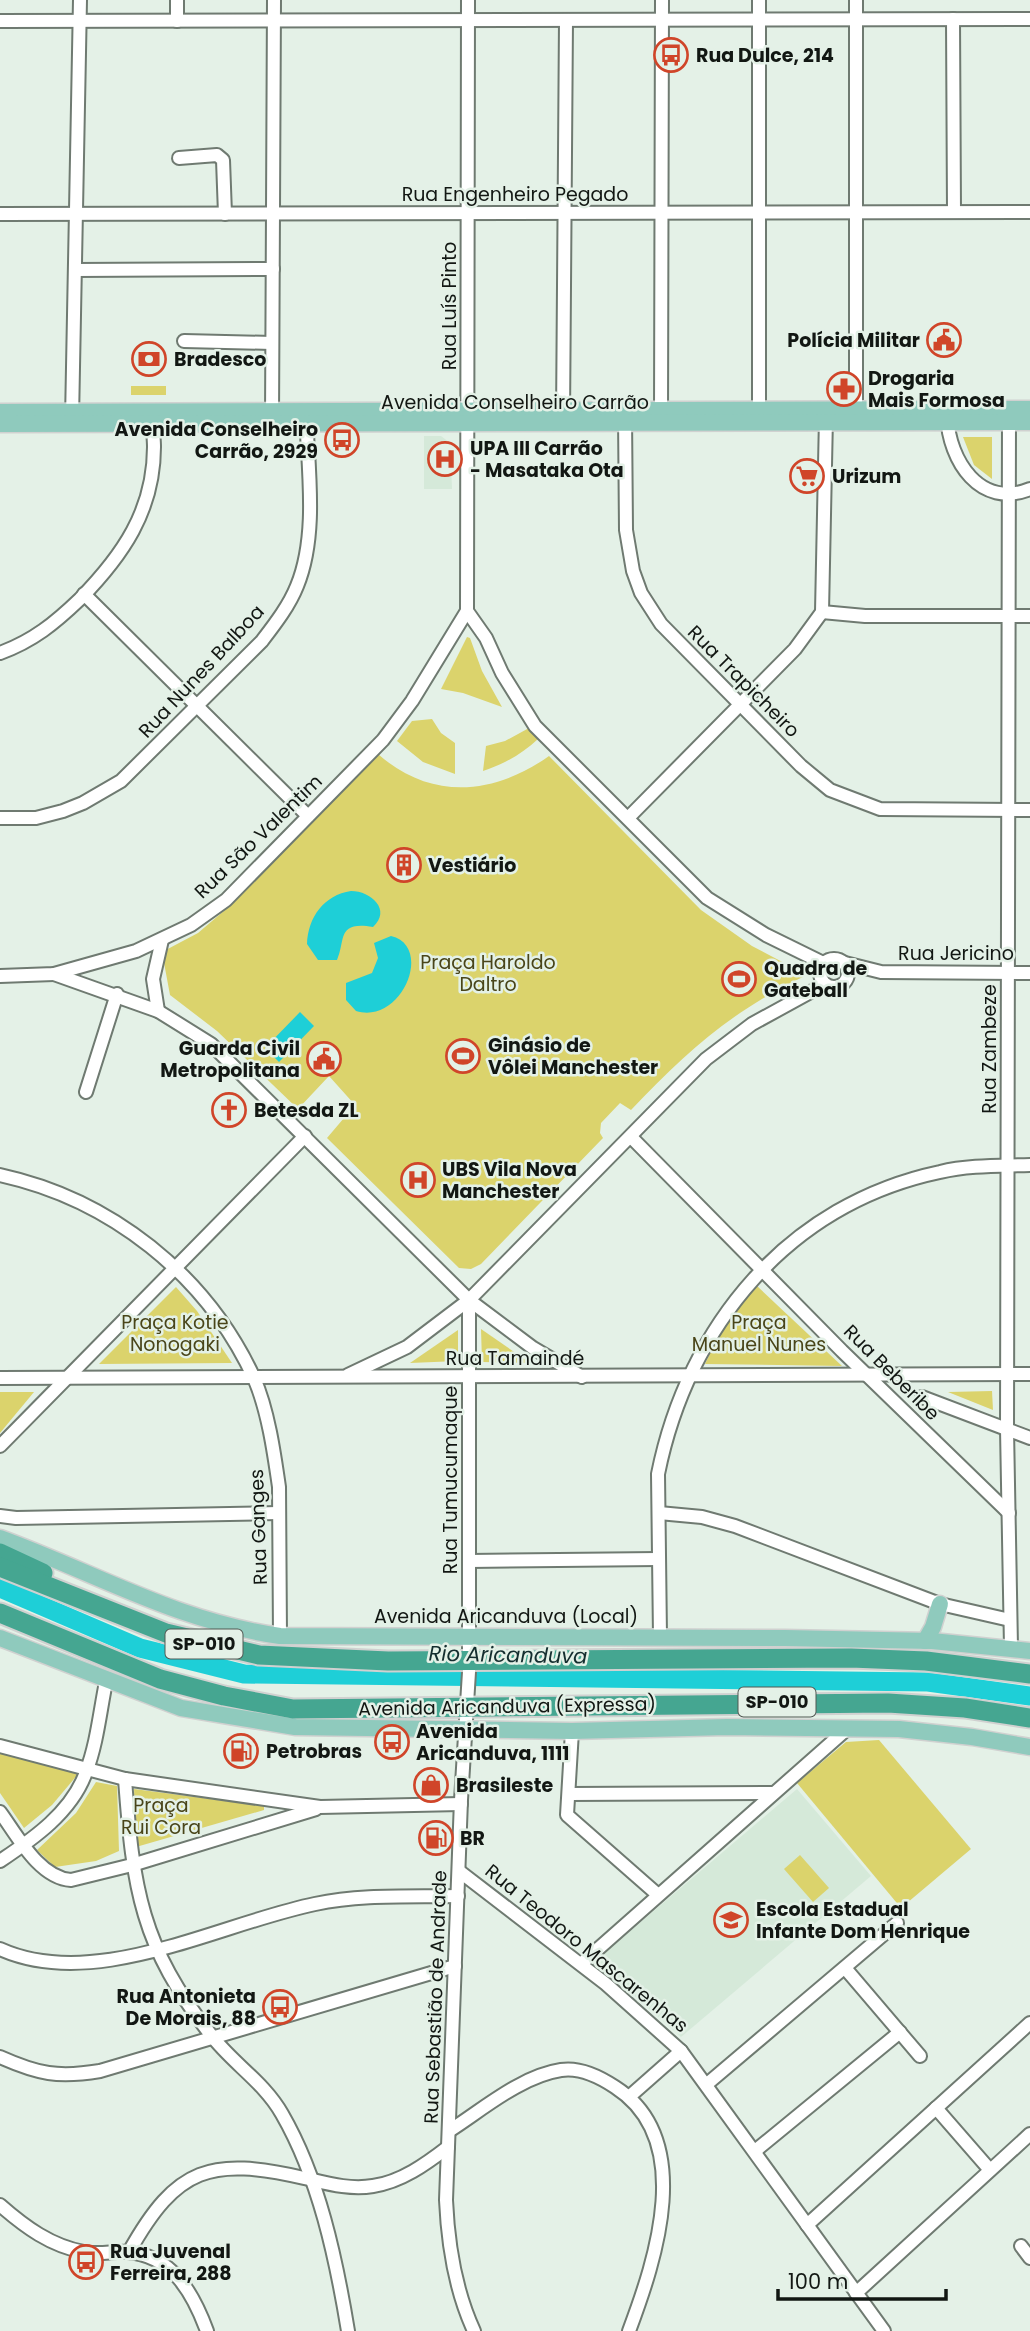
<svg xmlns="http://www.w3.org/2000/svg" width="1030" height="2331" viewBox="0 0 1030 2331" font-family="Poppins,sans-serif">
<rect width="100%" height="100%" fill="#e4f1e7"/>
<g fill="#d5e9d9">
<path d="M424,436H441L450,443L452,489H424Z"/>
<path d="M797,1789L871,1876L681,2037L595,1961Z"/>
</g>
<g fill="#dbd36c">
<rect x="131" y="386" width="35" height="9"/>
<path d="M963,437H992V479L974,465Z"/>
<path d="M467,637L470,638L482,671L502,707L463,693L441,689Z"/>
<path d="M432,719L441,733L455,743V774L423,762L397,741L412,721Z"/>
<path d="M529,728L538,739C522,754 504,764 483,771L486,746L505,741Z"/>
<path d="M378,754C431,801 494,795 549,756L701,910L752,946L807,975C734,1009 686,1052 631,1110L620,1103L601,1123L600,1133L603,1138L481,1264L471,1269L459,1268L327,1138L355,1105L329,1076L298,1109L217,1031L170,995L162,952L198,933L232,904Z"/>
<path d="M756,1285L842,1366L705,1364L725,1322Z"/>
<path d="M176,1287L197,1311L232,1363L99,1364Z"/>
<path d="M481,1329L530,1363L482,1362Z"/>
<path d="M458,1330V1361L410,1363Z"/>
<path d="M992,1391L993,1410L948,1392Z"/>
<path d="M0,1392H34L0,1433Z"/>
<path d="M879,1740L971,1849L901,1908L797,1783L846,1742Z"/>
<path d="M0,1749L79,1773L52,1805L24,1828L0,1793Z"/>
<path d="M96,1782L117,1786L119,1851L96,1861L55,1867L37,1850L76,1813Z"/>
<path d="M134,1789L264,1806V1810L136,1847Z"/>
<path d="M800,1855L829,1888L813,1902L784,1869Z"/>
</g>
<g fill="#1ecfd7">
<path d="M351,891C371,891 392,910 373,927C336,921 346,940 337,960H318L307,944C308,917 324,895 351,891Z"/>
<path d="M391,936C434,946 402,1025 356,1011L346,1000V983L372,973L378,958L374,943Z"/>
<path d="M300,1012L314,1026L279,1062L265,1048Z"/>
</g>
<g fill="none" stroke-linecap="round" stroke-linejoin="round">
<path stroke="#1ecfd7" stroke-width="19" d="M0,1588L140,1648L244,1674L928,1682L1030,1696"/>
<g stroke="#6f7a71" stroke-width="16">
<g id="minor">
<path d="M759,0V416"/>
<path d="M856,0V418"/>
<path d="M953,19L954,212"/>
<path d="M0,21L1030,19"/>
<path d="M177,21V0"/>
<path d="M179,158L217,155L223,160L225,214"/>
<path d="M0,214L1030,212"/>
<path d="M75,270L273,269"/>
<path d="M184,341L272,343"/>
<path d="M625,415L626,530L633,571L641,593L661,624L801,766L830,790L880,809L1030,810"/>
<path d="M1009,415L1007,1429L1011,1647"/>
<path d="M661,416L662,0"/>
<path d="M947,416C949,461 980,509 1030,489"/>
<path d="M563,419L566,20"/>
<path d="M72,420L80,0"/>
<path d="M272,420L274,0"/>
<path d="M84,594L308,816"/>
<path d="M467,611L468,0"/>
<path d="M467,611L486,638L502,673L535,726L707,898L766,935L823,963"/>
<path d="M822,612L865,616H1030"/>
<path d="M0,653C33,641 55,623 80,599C122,556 154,511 154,447C154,437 152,426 153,415"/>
<path d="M0,818H36L63,811L83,803L121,781L262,641C275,624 289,606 297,586C318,535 308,469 306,414"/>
<path d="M628,818L795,649L822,612L826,417"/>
<circle cx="834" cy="973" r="14"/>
<path d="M845,963L881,972L1030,973"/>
<path d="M54,974L158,1011L211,1044L469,1300L533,1348L582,1377"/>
<path d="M0,976L54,974L136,951L191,925L226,900L383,740L412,701L467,611"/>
<path d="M158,1011L153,979L162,940"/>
<path d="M86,1092L117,994"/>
<path d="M631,1137L842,1351L1009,1513"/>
<path d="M0,1175C110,1199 206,1274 254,1378C268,1410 274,1452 279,1487L280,1636"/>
<path d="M469,1300V1672L461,1800L446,2200C448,2245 455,2290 474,2331"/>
<path d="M348,1375L407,1347L469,1300L706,1059L752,1024L825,984"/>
<path d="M0,1378L1030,1374"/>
<path d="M922,1397L1030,1438"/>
<path d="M0,1446L305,1136"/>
<path d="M659,1513L702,1517L735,1526L940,1604L1010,1620"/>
<path d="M0,1516L16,1518L279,1513"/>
<path d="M469,1561L659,1559"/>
<path d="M660,1636L658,1474C688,1325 789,1204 940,1172C969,1165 1000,1166 1030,1165"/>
<path d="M572,1731L567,1815L657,1894"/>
<path d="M0,1746L125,1779L320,1807L461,1804"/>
<path d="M125,1779C133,1888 141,1947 211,2035C232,2063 264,2082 282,2114C319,2178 336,2258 348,2331"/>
<path d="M569,1794L773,1793"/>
<path d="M0,1812C17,1835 39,1878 71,1880L132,1865L316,1809"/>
<path d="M0,1861C33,1839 72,1812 86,1772C97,1744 100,1711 106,1682"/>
<path d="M459,1871L606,1984L681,2051L884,2331"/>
<path d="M0,1949C95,1992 218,1924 315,1904C362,1894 410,1897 458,1896"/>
<path d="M581,1964L848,1728"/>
<path d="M845,1968L920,2056"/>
<path d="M0,2057C38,2074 58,2078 100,2071L455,1966"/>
<path d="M707,2084L897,1923"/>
<path d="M630,2096L681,2051"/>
<path d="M936,2108L990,2170"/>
<path d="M449,2131C482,2110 521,2076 561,2070C580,2067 600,2077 615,2087C696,2139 656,2259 629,2331"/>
<path d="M755,2151L900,2032"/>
<path d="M0,2205C25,2227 51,2246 84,2252C99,2255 113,2251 127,2252C172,2255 193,2293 207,2331"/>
<path d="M807,2225L1030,2023"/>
<path d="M1021,2246L1030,2258"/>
<path d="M129,2252C177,2166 211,2157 304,2178C326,2183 349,2190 373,2186C401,2182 426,2164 448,2147"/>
<path d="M856,2293L1030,2134"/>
</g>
</g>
<g stroke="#d0d1d0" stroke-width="19">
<g id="major">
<path d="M0,412L1030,409"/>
<path d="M0,424L1030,422"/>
<path d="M0,1538C96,1573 176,1621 280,1636L785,1638L932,1641L1030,1651"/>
<path d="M0,1638L181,1708L295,1727L572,1731L727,1727L899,1729L972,1737L1030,1747"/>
<path d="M925,1641L933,1627L940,1604"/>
</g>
</g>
<g stroke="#d0d1d0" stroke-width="23">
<g id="highway">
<path d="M0,1553L43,1573"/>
<path d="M0,1567L166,1633L259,1655L388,1661L851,1658L926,1661L1030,1674"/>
<path d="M0,1613L160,1679L224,1696L293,1709L888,1703L965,1708L1030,1718"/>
</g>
</g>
<use href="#minor" stroke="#fff" stroke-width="12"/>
<use href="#major" stroke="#8fcabd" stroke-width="16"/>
<use href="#highway" stroke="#45a691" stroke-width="19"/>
</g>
<defs>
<g id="bus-ring" transform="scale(1.75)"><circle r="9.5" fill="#e4f1e7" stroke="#d04529" stroke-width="1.5"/><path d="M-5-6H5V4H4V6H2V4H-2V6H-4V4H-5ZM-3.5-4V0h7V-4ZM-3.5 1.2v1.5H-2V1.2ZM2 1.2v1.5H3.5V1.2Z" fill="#d04529"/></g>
<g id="civic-ring" transform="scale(1.75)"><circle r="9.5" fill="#e4f1e7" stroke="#d04529" stroke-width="1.5"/><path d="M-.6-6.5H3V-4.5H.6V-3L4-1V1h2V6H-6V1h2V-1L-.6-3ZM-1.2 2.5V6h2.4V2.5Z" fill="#d04529"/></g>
<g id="bank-ring" transform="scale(1.75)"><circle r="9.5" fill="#e4f1e7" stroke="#d04529" stroke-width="1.5"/><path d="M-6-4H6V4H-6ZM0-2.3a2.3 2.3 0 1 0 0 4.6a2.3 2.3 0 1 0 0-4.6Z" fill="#d04529"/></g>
<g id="pharmacy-ring" transform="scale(1.75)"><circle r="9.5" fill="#e4f1e7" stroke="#d04529" stroke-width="1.5"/><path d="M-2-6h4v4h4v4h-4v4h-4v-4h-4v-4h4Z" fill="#d04529"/></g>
<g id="hospital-ring" transform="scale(1.75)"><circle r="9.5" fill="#e4f1e7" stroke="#d04529" stroke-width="1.5"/><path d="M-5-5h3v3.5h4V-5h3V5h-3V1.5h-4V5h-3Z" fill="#d04529"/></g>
<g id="supermarket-ring" transform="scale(1.75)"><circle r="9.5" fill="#e4f1e7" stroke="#d04529" stroke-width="1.5"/><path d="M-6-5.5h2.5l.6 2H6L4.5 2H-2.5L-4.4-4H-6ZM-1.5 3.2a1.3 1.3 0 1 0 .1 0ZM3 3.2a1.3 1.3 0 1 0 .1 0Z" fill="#d04529"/></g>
<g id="building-ring" transform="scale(1.75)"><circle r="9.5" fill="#e4f1e7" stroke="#d04529" stroke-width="1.5"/><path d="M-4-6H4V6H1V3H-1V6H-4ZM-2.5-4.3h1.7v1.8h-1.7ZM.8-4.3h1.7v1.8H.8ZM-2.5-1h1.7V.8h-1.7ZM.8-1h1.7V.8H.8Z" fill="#d04529"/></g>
<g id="stadium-ring" transform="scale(1.75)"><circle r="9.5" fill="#e4f1e7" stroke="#d04529" stroke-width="1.5"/><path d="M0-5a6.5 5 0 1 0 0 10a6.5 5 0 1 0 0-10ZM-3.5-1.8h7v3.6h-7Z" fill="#d04529"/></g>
<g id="church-ring" transform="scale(1.75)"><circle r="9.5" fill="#e4f1e7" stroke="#d04529" stroke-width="1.5"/><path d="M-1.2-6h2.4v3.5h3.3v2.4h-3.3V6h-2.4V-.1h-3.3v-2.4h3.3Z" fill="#d04529"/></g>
<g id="fuel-ring" transform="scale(1.75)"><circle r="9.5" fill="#e4f1e7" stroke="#d04529" stroke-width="1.5"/><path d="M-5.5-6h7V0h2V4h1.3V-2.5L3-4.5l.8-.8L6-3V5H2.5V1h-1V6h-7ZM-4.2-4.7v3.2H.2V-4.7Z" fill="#d04529"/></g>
<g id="shop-ring" transform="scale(1.75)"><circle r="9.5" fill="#e4f1e7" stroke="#d04529" stroke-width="1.5"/><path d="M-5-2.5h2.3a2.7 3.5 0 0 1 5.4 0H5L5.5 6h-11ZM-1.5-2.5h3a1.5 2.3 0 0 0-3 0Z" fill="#d04529"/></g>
<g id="school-ring" transform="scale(1.75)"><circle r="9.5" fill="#e4f1e7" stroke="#d04529" stroke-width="1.5"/><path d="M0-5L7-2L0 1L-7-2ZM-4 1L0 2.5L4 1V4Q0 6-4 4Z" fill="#d04529"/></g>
</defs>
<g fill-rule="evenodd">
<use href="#bus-ring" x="671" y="55"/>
<use href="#civic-ring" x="944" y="340"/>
<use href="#bank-ring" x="149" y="359"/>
<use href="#pharmacy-ring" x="844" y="389"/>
<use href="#bus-ring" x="342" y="440"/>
<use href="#hospital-ring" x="445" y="459"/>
<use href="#supermarket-ring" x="807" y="476"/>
<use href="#building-ring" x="404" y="865"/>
<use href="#stadium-ring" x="739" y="979"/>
<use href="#stadium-ring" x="463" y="1056"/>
<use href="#civic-ring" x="324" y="1059"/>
<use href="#church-ring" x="229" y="1110"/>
<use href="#hospital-ring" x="418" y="1180"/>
<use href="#bus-ring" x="392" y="1742"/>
<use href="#fuel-ring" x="241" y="1751"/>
<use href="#shop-ring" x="431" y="1785"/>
<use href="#fuel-ring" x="436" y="1838"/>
<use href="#school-ring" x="731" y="1920"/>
<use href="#bus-ring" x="280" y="2007"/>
<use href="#bus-ring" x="86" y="2262"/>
</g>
<g text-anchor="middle" stroke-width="5" stroke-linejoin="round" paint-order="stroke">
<g fill="#e4f1e7" stroke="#515853" stroke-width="2">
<rect x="165.5" y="1629.5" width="77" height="29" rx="5"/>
<rect x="738.5" y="1687.5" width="77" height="29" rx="5"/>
</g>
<g font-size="18" font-weight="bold" fill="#121713">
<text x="204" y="1650">SP-010</text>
<text x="777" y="1708">SP-010</text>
</g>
<g font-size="19" font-weight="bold" fill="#121713" stroke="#e4f1e7" text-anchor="start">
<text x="696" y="62">Rua Dulce, 214</text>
<text x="920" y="347" text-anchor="end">Polícia Militar</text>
<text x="174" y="366">Bradesco</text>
<text x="868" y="385">Drogaria<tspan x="868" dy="22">Mais Formosa</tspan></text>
<text x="318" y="436" text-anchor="end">Avenida Conselheiro<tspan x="318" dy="22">Carrão, 2929</tspan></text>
<text x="470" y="455">UPA III Carrão<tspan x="470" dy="22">- Masataka Ota</tspan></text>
<text x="832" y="483">Urizum</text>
<text x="428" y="872">Vestiário</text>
<text x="764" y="975">Quadra de<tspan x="764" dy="22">Gateball</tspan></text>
<text x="488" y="1052">Ginásio de<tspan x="488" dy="22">Vôlei Manchester</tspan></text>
<text x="300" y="1055" text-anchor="end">Guarda Civil<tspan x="300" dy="22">Metropolitana</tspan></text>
<text x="254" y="1117">Betesda ZL</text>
<text x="442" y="1176">UBS Vila Nova<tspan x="442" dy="22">Manchester</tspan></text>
<text x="416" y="1738">Avenida<tspan x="416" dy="22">Aricanduva, 1111</tspan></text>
<text x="266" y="1758">Petrobras</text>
<text x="456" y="1792">Brasileste</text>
<text x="460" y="1845">BR</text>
<text x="756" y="1916">Escola Estadual<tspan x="756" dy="22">Infante Dom Henrique</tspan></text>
<text x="256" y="2003" text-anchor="end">Rua Antonieta<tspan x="256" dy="22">De Morais, 88</tspan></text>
<text x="110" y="2258">Rua Juvenal<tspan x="110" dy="22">Ferreira, 288</tspan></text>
</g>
<g font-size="19" fill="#121713" stroke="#e4f1e7">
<text x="515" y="201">Rua Engenheiro Pegado</text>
<text transform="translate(449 306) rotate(-90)" y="7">Rua Luís Pinto</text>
<text x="515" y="409">Avenida Conselheiro Carrão</text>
<text transform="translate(201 671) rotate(-47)" y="7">Rua Nunes Balboa</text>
<text transform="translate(744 681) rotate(45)" y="7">Rua Trapicheiro</text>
<text transform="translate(258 836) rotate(-44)" y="7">Rua São Valentim</text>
<text x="956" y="960">Rua Jericino</text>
<text transform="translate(989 1049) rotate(-90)" y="7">Rua Zambeze</text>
<text x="515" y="1365">Rua Tamaindé</text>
<text transform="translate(892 1372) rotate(45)" y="7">Rua Beberibe</text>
<text transform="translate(450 1480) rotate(-90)" y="7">Rua Tumucumaque</text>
<text transform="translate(258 1527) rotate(-92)" y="7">Rua Ganges</text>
<text x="506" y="1623">Avenida Aricanduva (Local)</text>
<text transform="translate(507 1706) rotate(-1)" y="7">Avenida Aricanduva (Expressa)</text>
<text transform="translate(587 1948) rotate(39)" y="7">Rua Teodoro Mascarenhas</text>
<text transform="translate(435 1997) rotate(-88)" y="7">Rua Sebastião de Andrade</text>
</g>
<g font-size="19" fill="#494519" stroke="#e4f1e7">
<text x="488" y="969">Praça Haroldo<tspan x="488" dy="22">Daltro</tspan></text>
<text x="175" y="1329">Praça Kotie<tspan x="175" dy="22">Nonogaki</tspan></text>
<text x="759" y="1329">Praça<tspan x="759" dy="22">Manuel Nunes</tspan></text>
<text x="161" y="1812">Praça<tspan x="161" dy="22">Rui Cora</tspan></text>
</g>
<g font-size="21" font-style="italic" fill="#142e2f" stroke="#e4f1e7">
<text transform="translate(508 1655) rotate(1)" y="7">Rio Aricanduva</text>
</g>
</g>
<path d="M778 2289v10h168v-10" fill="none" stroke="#121713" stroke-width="3.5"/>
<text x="788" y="2289" font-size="21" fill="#121713" stroke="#e4f1e7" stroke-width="5" paint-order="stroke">100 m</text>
</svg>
